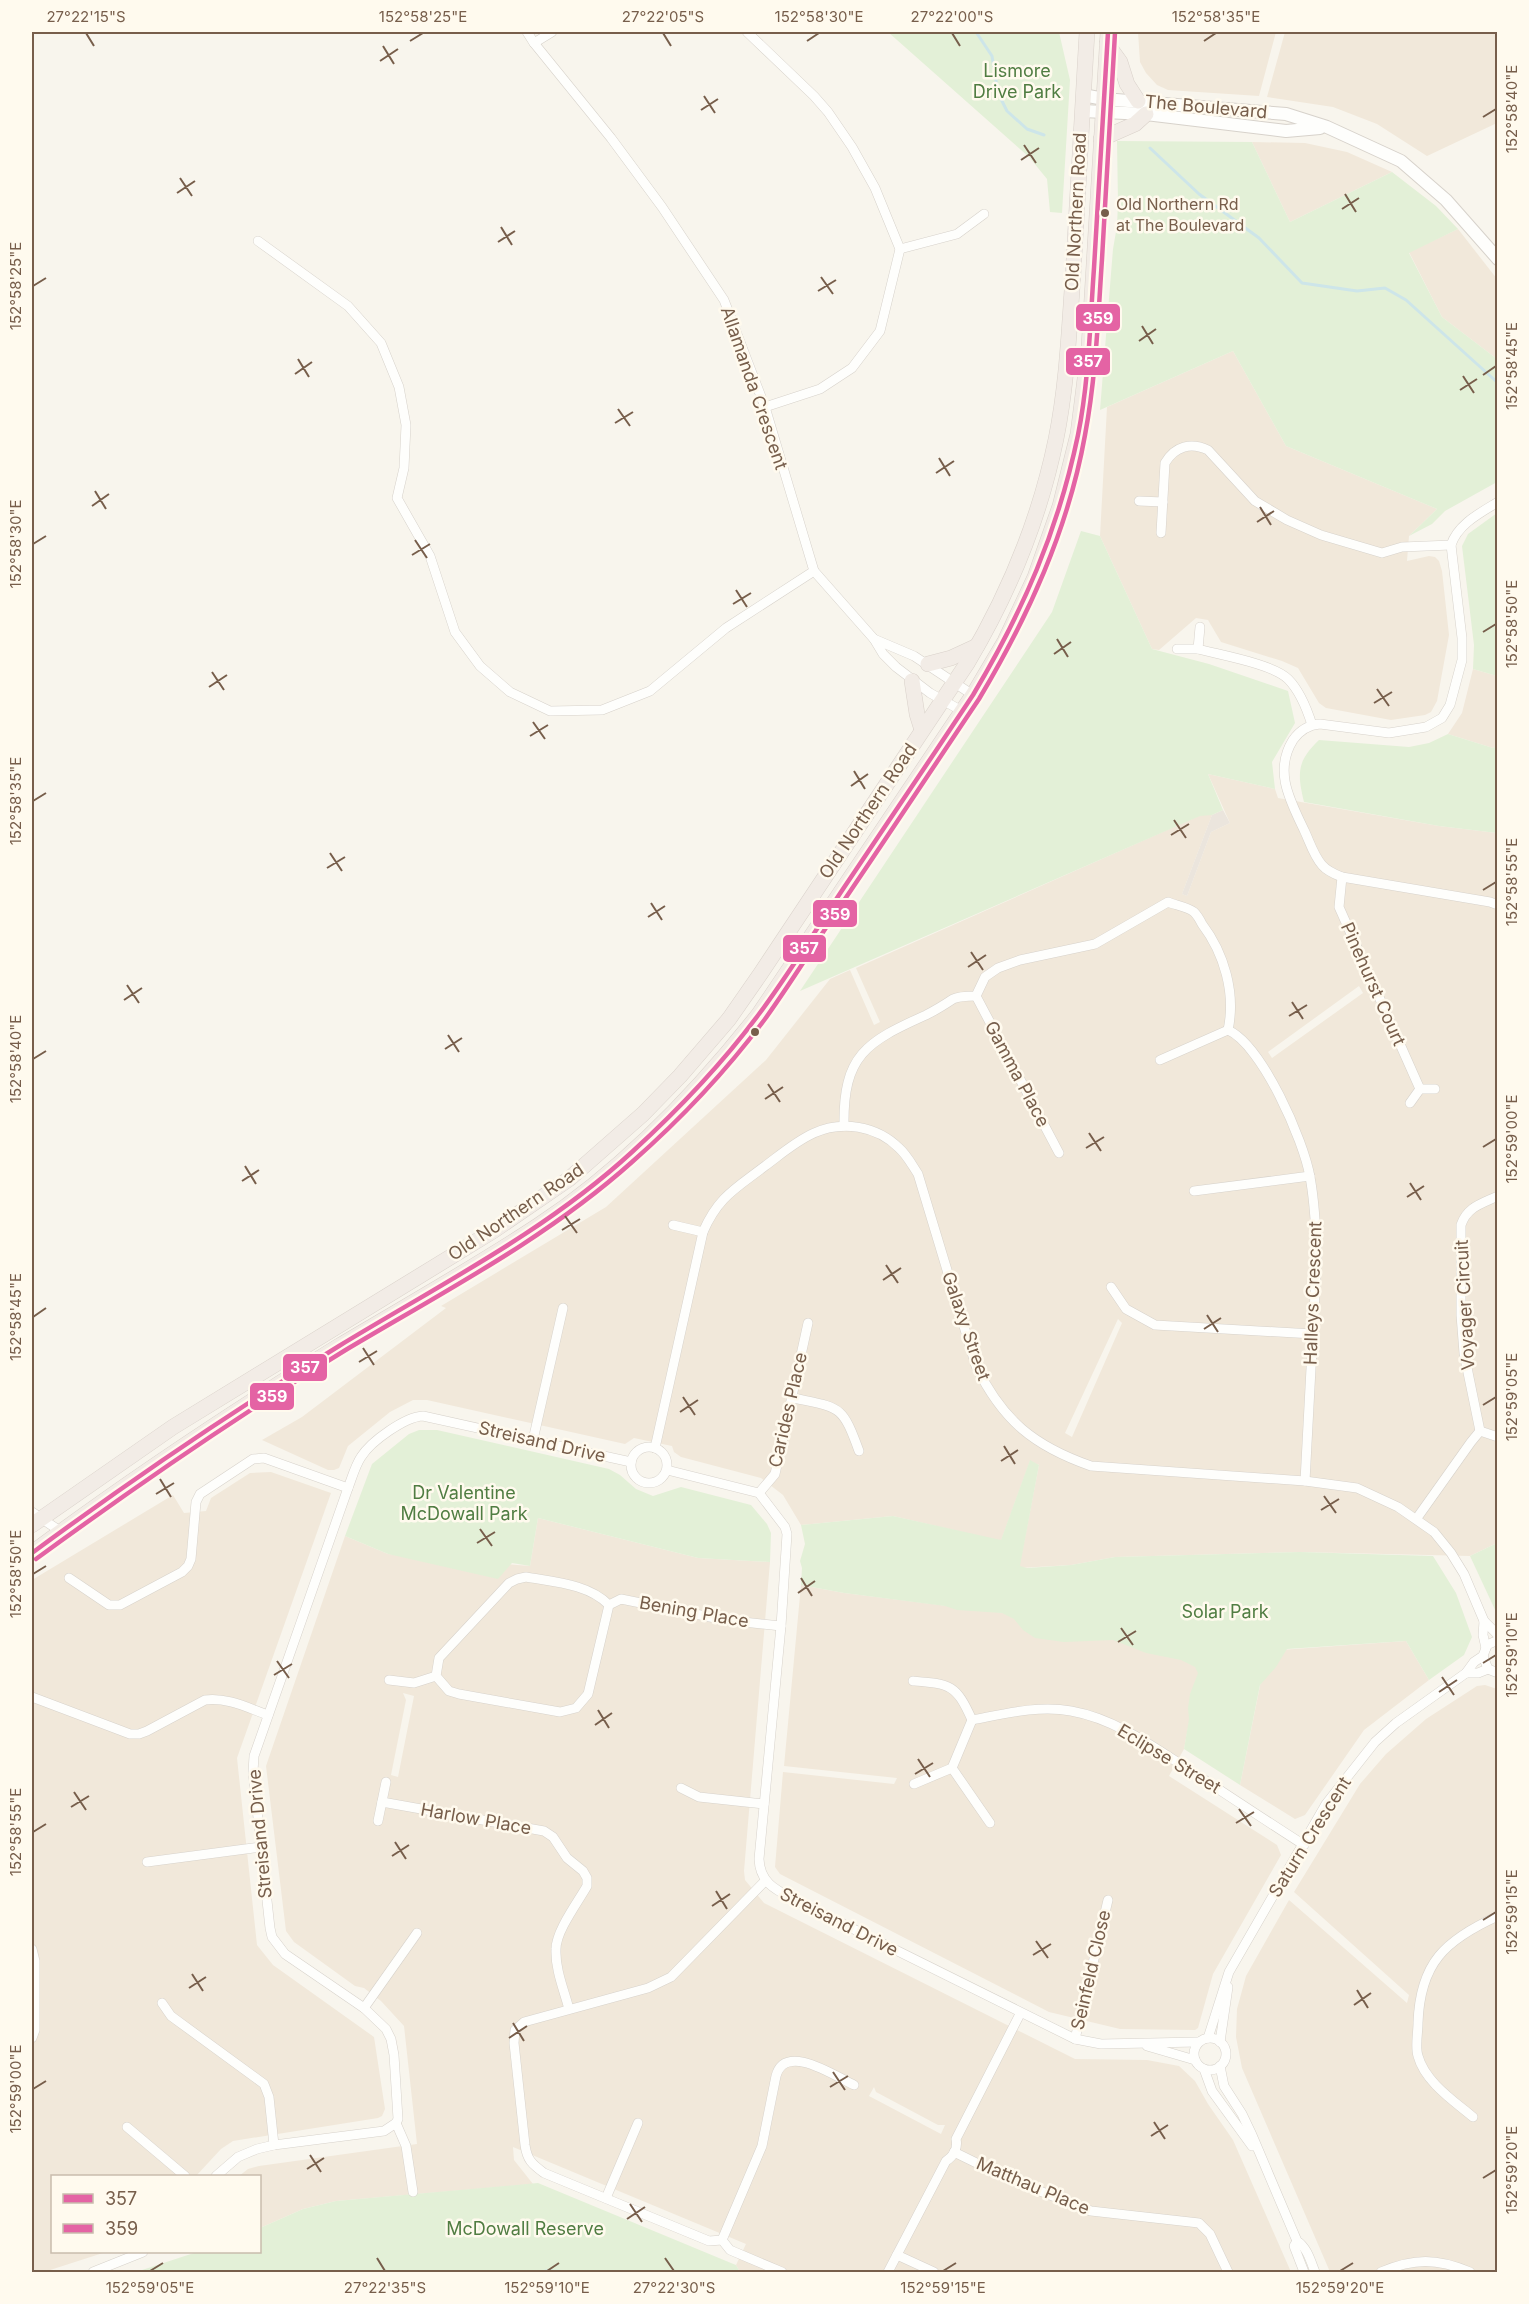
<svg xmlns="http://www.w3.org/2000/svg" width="1529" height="2304" viewBox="0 0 1529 2304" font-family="Inter,sans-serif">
<rect width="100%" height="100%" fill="#f8f5ed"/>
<g fill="#f1e8da" fill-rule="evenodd">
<path d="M1138,32H1276L1259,96L1168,90L1157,85L1146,73L1140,62Z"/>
<path d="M1280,32H1497V123L1427,156L1377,124L1333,107L1267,97L1285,32Z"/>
<path d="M1252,142L1305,143L1347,152L1392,172L1290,222Z"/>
<path d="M1458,229L1497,279V359L1442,317L1409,252Z"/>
<path d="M1233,351L1286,446L1437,509L1409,536L1407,561L1429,556L1435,557L1439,561L1442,571L1449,635L1437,701L1431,712L1425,715L1391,720L1326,708L1319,703L1298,668L1282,661L1221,642L1208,620L1196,618L1159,650L1152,649L1100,536L1107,407Z"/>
<path d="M1473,669L1497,676V746L1493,748L1448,734L1462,713Z"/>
<path d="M1208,774L1275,789L1278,798L1439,826L1497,833V1543L1470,1556L1300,1552L1115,1557L1071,1565L1019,1568L1039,1465L1030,1461L1001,1541L893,1516L801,1525L783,1495L761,1478L681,1457L674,1452L672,1446L634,1438L625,1444L427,1400H413L390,1412L348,1446L339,1468L334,1470H328L262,1440L302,1417L446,1308L441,1306L606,1207L766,1060L830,979L850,970L874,1025L880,1022L856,968L1201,815H1212L1182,894L1187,896L1211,832L1230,823ZM1359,986L1363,993L1272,1058L1268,1052ZM1118,1319L1122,1323L1072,1437L1065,1433Z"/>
<path d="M271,1472L331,1493L237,1758L257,1945L273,1965L374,2037L385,2109L382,2116L378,2118L233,2141L221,2149L196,2176H52V2252H106L44,2272H32V1580L173,1495L184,1513L206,1511L211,1498L250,1473Z"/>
<path d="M538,1518L698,1558L770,1562L744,1871L745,1880L764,1903L1075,2059L1147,2060L1179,2066L1195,2081L1208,2104L1233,2140L1291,2272H740L736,2265L746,2244L513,2147L514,2160L533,2184L336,2201L303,2209L260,2228V2176H239L248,2169L259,2166L417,2144L404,2026L381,2001L364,1988L355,1986L294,1942L286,1931L266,1766L345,1536L388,1554L530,1566ZM403,1693L414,1696L398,1777L391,1775L406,1700ZM874,2087L876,2092L938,2125H945L941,2134L869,2096Z"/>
<path d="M801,1585L844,1593L1029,1616L1116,1632L1200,1664L1184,1749L1169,1776L1277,1845L1281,1855L1213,1974L1198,2028L1195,2030L1120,2029L1049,2012L780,1874L775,1867L783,1772L894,1784L897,1778L784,1766Z"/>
<path d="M1406,1641L1429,1680L1364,1730L1305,1815L1295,1819L1240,1785L1267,1651Z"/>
<path d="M1485,1685L1497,1689V2272H1330L1242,2068L1236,2037L1237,2009L1246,1976L1289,1900L1407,2003L1409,1995L1294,1892L1360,1784L1386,1754L1426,1719L1477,1686Z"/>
</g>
<path fill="#ebe5dd" d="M1223,810L1230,823L1211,832L1187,896L1182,894L1212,815Z"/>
<g fill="#e3f0d7">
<path d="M888,32H1059L1070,80L1062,213L1050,212L1047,179L1029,157Z"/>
<path d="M1117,141L1252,142L1290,222L1392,172L1436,206L1458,229L1409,253L1442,317L1497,359V482L1445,511L1432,524L1409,536L1437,509L1286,446L1233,351L1100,410L1113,249L1117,226L1118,203Z"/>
<path d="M1497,513V676L1473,669L1474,645L1462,546L1468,534Z"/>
<path d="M1081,531L1100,536L1152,649L1209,664L1288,691L1295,723L1272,762L1275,789L1208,774L1223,810L1212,815L1200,816L800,991L1052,612Z"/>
<path d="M1448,734L1493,748L1497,746V833L1439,826L1304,802C1297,773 1297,761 1319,740L1409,747L1429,743Z"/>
<path d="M419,1430H437L609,1469L620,1475L636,1489L653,1496L681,1487L751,1505L767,1524L771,1533L770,1562L698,1558L538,1518L530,1566L512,1563L498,1579L388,1554L345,1536L372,1464L409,1434Z"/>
<path d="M1030,1460L1039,1465L1020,1566L1027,1568L1071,1565L1115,1557L1300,1552L1433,1556L1456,1593L1472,1637L1464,1655L1429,1680L1406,1641L1287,1649L1276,1667L1260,1685L1240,1785L1184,1749L1189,1719L1188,1708L1190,1694L1198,1673L1195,1667L1181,1660L1146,1653L1113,1640L1064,1642L1035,1638L1023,1630L1014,1619L1002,1613L957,1610L945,1606L844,1593L801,1585L802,1568L800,1561L805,1544L801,1525L893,1516L1001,1540Z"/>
<path d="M1497,1543V1614L1470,1556Z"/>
<path d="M538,2183L731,2263L736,2265L740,2272H136L197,2252H260V2228L303,2209L336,2201Z"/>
</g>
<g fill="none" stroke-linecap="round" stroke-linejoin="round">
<g stroke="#cde5e9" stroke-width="3">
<path d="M976,32L992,56L998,93L1007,111L1027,129L1044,135"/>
<path d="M1150,148L1199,194L1259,238L1302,283L1357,291L1385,288L1406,300L1498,383"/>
<path d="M543,2272L546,2271L579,2272"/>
</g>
<g stroke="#d7d2cb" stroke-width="10">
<g id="minor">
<path d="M527,32L534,43L611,138L662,207L724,300L765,407L814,571L874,639L883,654L896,667L930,693L962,711"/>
<path d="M747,32L814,96L828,112L852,147L875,188L900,249L880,331L852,368L820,389L765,407"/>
<path d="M534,43L552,32"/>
<path d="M258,241L348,306L381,343L399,387L406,425L404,468L397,498L430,556L455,632L480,666L510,692L550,711L602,710L650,691L726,628L814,571"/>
<path d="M900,249L957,234L984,214"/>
<path d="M1139,501L1163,502"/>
<path d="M1498,502C1480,513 1458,524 1451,545L1462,638V660L1450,705L1442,718L1426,727L1389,733L1320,724C1308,725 1300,730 1293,740C1273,772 1291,802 1305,832C1310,843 1314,856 1322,865C1327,871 1334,874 1342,877L1490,902L1498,905"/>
<path d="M1161,533L1165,463C1175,446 1191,442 1208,450L1255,501L1287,520L1321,535L1382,553L1402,547L1451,545"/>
<path d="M874,639L914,656L973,695"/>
<path d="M1177,649H1198L1200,627"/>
<path d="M1198,649C1220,655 1273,664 1288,679C1300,691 1307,709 1312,725"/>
<path d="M1342,877L1339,907L1420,1089"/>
<path d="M976,996L1059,1153"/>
<path d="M1160,1060L1228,1030"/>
<path d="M1410,1103L1420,1089H1435"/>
<path d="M844,1126C843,1055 866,1042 926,1015C936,1010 944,1005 953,999C959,996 969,996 976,996L985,977L998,968L1020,960L1095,944L1168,902C1175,905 1188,907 1194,912C1197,915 1200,920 1202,924C1224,953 1236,993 1228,1030C1262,1045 1304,1141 1310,1177C1315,1203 1316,1230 1317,1256L1305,1481"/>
<path d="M1194,1191L1310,1176"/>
<path d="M673,1225L703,1232"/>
<path d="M1111,1287L1126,1309L1155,1325L1313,1334"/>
<path d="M793,1398C840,1408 842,1404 859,1451"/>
<path d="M1480,1431L1464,1353L1461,1315V1225C1467,1207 1481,1204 1498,1196"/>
<path d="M1480,1431L1498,1437"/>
<path d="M533,1440L563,1308"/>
<circle cx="649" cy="1465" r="18"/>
<path d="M655,1448L703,1232C718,1197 735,1189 765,1166C780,1155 796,1141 814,1133C842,1120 877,1126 899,1148C907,1155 912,1165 918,1174L976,1366C1003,1421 1034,1446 1091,1466L1305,1481L1357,1488L1398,1507L1434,1532L1451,1553L1464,1574L1484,1621L1498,1635"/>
<path d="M667,1470L759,1493L785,1527L787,1534L781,1626L759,1859C760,1883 776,1890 795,1900L1075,2039L1101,2044L1198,2042"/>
<path d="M759,1493L775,1474L808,1323"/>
<path d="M32,1512L60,1531"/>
<path d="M1417,1518L1471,1442L1480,1431"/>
<path d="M69,1578L109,1605H120L182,1572L188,1566L191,1559L196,1502L200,1494L253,1459L264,1458L348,1488"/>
<path d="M609,1605L588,1694L576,1708L560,1712L459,1694L449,1691L436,1676L439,1658L509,1583L517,1579L526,1577C554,1582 589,1584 609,1605L621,1599L725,1620L781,1626"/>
<path d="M1484,1621L1483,1635L1486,1648"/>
<path d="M1498,1640L1487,1645L1483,1656L1488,1669L1498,1673"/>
<path d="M1466,1673H1478L1488,1669"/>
<path d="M389,1680L414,1683L436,1676"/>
<path d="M913,1681C950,1684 956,1684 972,1720"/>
<path d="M32,1697L130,1734H139L147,1731L205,1700C227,1697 248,1708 268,1715"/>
<path d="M972,1720C1004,1714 1038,1705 1071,1711C1117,1719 1158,1750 1197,1775C1232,1798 1268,1822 1304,1845"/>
<path d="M952,1768L990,1823"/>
<path d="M914,1784L952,1768L972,1720"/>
<path d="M681,1788L699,1797L764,1804"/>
<path d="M382,1802L544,1831L553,1837L567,1858L583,1871L587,1878V1886C578,1902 556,1931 556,1949C555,1969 564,1990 569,2009"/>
<path d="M378,1821L386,1782"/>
<path d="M147,1862L261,1847"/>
<path d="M765,1881L671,1977L648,1988L524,2022L515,2030L514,2043L525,2145C527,2160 532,2164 544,2173L709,2241L722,2240L730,2250L782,2272"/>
<path d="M32,1949L35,1961V2030L32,2038"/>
<path d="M162,2003L171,2016L264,2084L269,2097L274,2145"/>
<path d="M364,2008L417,1933"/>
<path d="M1208,2038L1229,1972L1326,1804L1375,1742L1396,1723L1466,1673L1474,1662L1483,1656"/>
<circle cx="1210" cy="2054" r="16"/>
<path d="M1075,2039L1108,1900"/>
<path d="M1220,2042L1228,1987"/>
<path d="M1147,2046L1195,2060"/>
<path d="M1220,2066L1224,2086L1242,2114L1252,2135L1297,2241C1307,2247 1311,2262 1315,2272"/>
<path d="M1204,2069L1212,2091L1252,2146"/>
<path d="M1473,2117C1454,2101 1425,2082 1418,2056C1415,2047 1418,2033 1418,2023C1420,1963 1445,1940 1498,1916"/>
<path d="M396,2123L406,2146L413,2192"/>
<path d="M127,2127L185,2176"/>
<path d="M954,2152L1009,2179L1091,2211L1199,2223L1210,2234L1228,2272"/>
<path d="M216,2176L238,2157L257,2149L274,2145L384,2131L396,2123L398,2119L394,2055L391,2039L386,2029L364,2008L285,1954L272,1937L270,1928L253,1772L254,1756L348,1488C352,1478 355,1466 361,1457C371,1441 405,1417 423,1416L631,1462"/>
<path d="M606,2198L638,2123"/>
<path d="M722,2240L762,2146L776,2076C785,2042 835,2076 854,2085"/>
<path d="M1297,2241L1294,2246L1304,2272"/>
<path d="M897,2255L934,2272"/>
<path d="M93,2272L143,2252"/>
<path d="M888,2272L946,2161C954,2156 958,2148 956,2139L1020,2014"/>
<path d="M1381,2272C1414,2258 1437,2258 1470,2272"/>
</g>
</g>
<g stroke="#d7d2cb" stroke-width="14">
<g id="tertiary">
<path d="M1083,95L1104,99L1286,114L1327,127L1401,161L1446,200L1498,259"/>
<path d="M1083,111L1146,114L1286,131L1320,128"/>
</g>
</g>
<g stroke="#d9d1ca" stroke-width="16">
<g id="trunk">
<path d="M1107,44L1120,62L1127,84L1138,101"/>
<path d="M1101,139L1135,124L1146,114"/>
<path d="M928,664L951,658L977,646"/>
<path d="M912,681L917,714L922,730"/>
<path d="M32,1525L173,1427L493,1231L569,1179L643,1114L680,1076L729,1019L761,973L968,662C1009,593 1040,517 1056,439C1067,385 1069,331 1073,276C1078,195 1082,113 1087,32"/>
<path d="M32,1553C131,1479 234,1411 339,1346C406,1306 474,1268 539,1225C624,1169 696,1094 759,1014L973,695L1005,641L1035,577L1060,506L1078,434L1089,347L1108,32"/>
</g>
</g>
<use href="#minor" stroke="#fefefc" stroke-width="9"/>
<use href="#tertiary" stroke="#fefefc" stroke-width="12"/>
<use href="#trunk" stroke="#f2ece6" stroke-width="15"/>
<g stroke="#fffaee" stroke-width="9">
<path id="bus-1" d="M32,1553C131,1480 234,1410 339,1346C439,1285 545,1232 632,1152C678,1110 722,1064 759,1014C789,974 815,931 843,889C886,825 930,760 973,695C1023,611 1058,531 1078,435C1089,381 1090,323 1094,268C1099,189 1103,111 1108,32"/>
</g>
<g stroke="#fffaee" stroke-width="9">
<path id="bus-2" d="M36,1559C136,1486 238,1416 344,1351C443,1292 546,1239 632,1162C681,1119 727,1070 765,1019C793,980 818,939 845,899C890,833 934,766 979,699C1028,617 1068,530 1085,435C1096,377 1098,318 1102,259C1106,184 1111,108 1115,32"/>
</g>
<use href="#bus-1" stroke="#e463a4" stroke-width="4.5"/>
<use href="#bus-2" stroke="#e463a4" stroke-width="4.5"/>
</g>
<path fill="none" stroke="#775e4b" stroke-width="2" d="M86,33L94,46M663,33L671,46M952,33L960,46M410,41L423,33M807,41L819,33M1204,41L1216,33M383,46L394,64M380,61L398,49M704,96L715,113M701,110L718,99M1483,117L1496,109M1024,145L1036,163M1021,160L1039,148M180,178L192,196M177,193L195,181M1345,194L1356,212M1342,209L1359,198M501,227L512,245M498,242L515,231M821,277L833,294M33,286L46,278M818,291L836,280M1142,326L1153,344M1139,341L1156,329M298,359L309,377M295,374L312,362M1483,375L1496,366M1463,376L1474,393M1460,390L1477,379M618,409L630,426M615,423L633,412M939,458L950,476M936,473L954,461M95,491L106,509M92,506L109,494M1260,507L1271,525M1257,522L1274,511M415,540L427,558M33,544L46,536M412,555L430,544M736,590L747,607M733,604L751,593M1483,632L1496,624M1057,639L1068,657M1054,654L1071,642M212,672L224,690M209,687L227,675M1377,689L1389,706M1374,703L1392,692M533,722L545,739M530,736L548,725M854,771L865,789M851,786L868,774M33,801L46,793M1174,820L1186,838M1171,835L1189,824M330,853L342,871M327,868L345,857M1483,890L1496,882M651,903L662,920M648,917L665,906M971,952L983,970M968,967L986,955M127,985L139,1003M124,1000L142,988M1292,1002L1303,1019M1289,1016L1307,1005M448,1035L459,1052M445,1049L462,1038M33,1059L46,1051M768,1084L780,1102M765,1099L783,1087M1089,1133L1101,1151M1483,1147L1496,1139M1086,1148L1104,1137M245,1166L256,1184M242,1181L259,1170M1410,1183L1421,1200M1407,1197L1424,1186M565,1216L577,1233M562,1230L580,1219M886,1265L898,1283M883,1280L901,1268M1207,1315L1218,1332M33,1317L46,1308M1204,1329L1221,1318M363,1348L374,1365M359,1362L377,1351M683,1397L695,1415M1483,1405L1496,1397M680,1412L698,1400M1004,1446L1015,1464M1001,1461L1018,1450M160,1479L171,1497M156,1494L174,1483M1324,1496L1336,1513M1321,1510L1339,1499M480,1529L492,1546M477,1543L495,1532M33,1574L46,1566M801,1578L812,1596M798,1593L815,1581M1121,1628L1133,1645M1118,1642L1136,1631M277,1661L289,1678M1483,1663L1496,1655M274,1675L292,1664M1442,1677L1454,1695M1439,1692L1457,1680M598,1710L609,1728M595,1725L612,1713M918,1759L930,1777M915,1774L933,1763M74,1792L86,1810M71,1807L89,1796M1239,1809L1251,1826M1236,1823L1254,1812M33,1832L46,1824M395,1842L406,1859M392,1856L409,1845M716,1891L727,1909M712,1906L730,1894M1483,1920L1496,1912M1036,1941L1048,1958M1033,1955L1051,1944M192,1974L203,1991M189,1988L206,1977M1357,1990L1368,2008M1354,2005L1371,1993M513,2023L524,2041M509,2038L527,2026M833,2072L845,2090M830,2087L848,2076M33,2089L46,2081M1154,2122L1165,2139M1151,2136L1168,2125M310,2155L321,2172M307,2169L324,2158M1483,2178L1496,2170M630,2204L642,2222M627,2219L645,2207M377,2258L385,2271M665,2258L674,2271M150,2271L163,2263M547,2271L559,2263M943,2271L956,2263M1340,2271L1353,2263"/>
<g fill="#775e4b" stroke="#fffaee" stroke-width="2">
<circle cx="1105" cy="213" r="5"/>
<circle cx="755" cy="1032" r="5"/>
</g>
<g text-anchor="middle" stroke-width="5" stroke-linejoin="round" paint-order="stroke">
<g font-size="16" fill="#775e4b" stroke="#fffaee" text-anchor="start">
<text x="1116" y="210">Old Northern Rd<tspan x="1116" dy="21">at The Boulevard</tspan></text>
</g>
<g font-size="18" fill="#507d42" stroke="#fffaee">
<text x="1017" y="77">Lismore<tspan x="1017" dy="21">Drive Park</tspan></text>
<text x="464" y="1499">Dr Valentine<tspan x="464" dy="21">McDowall Park</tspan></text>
<text x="1225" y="1618">Solar Park</text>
<text x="525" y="2235">McDowall Reserve</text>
</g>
<g font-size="18" fill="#775e4b" stroke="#fffaee">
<text transform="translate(1206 107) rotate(5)" y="6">The Boulevard</text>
<text transform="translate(1076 212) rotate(-87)" y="6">Old Northern Road</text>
<text transform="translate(754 388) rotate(71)" y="6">Allamanda Crescent</text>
<text transform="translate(868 811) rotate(-56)" y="6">Old Northern Road</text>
<text transform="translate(1373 984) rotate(66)" y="6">Pinehurst Court</text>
<text transform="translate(1017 1074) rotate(62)" y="6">Gamma Place</text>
<text transform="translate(516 1212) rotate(-34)" y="6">Old Northern Road</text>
<text transform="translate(1313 1293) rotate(-88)" y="6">Halleys Crescent</text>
<text transform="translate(1465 1305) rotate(-93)" y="6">Voyager Circuit</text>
<text transform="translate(966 1326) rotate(71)" y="6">Galaxy Street</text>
<text transform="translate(788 1410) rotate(-77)" y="6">Carides Place</text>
<text transform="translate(542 1442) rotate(13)" y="6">Streisand Drive</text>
<text transform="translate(694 1612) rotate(10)" y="6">Bening Place</text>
<text transform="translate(1169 1759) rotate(31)" y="6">Eclipse Street</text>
<text transform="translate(476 1819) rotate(10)" y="6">Harlow Place</text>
<text transform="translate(260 1834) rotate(-95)" y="6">Streisand Drive</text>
<text transform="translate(1310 1837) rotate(-58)" y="6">Saturn Crescent</text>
<text transform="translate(839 1922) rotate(27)" y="6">Streisand Drive</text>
<text transform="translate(1091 1970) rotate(-77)" y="6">Seinfeld Close</text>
<text transform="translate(1033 2186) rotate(23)" y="6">Matthau Place</text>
</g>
</g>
<g stroke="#fffaee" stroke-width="2">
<rect x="1075" y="303" width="46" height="29" rx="6" fill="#e463a4"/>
<rect x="1065" y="347" width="46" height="29" rx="6" fill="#e463a4"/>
<rect x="812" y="899" width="46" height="29" rx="6" fill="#e463a4"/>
<rect x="782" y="934" width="45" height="29" rx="6" fill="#e463a4"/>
<rect x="282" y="1353" width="46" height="29" rx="6" fill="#e463a4"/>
<rect x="249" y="1382" width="46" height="29" rx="6" fill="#e463a4"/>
</g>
<g font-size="16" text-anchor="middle" font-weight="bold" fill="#fff">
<text x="1098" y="324">359</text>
<text x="1088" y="367">357</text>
<text x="835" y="920">359</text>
<text x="804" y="954">357</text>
<text x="305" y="1373">357</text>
<text x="272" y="1402">359</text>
</g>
<rect width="1529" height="2304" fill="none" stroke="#fffaee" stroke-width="66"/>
<rect x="51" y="2175" width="210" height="78" fill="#fffaee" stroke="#c9bcad" stroke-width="1.5"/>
<rect x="63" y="2194" width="30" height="9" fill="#e463a4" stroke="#c9bcad" stroke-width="1.5"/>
<text x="105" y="2205" font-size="18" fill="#775e4b">357</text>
<rect x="63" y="2224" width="30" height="9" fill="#e463a4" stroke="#c9bcad" stroke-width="1.5"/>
<text x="105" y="2235" font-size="18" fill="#775e4b">359</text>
<rect x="33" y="33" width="1463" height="2238" fill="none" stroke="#775e4b" stroke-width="2"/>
<g font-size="15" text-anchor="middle" fill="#775e4b">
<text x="86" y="22">27°22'15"S</text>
<text x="423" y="22">152°58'25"E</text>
<text x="663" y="22">27°22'05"S</text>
<text x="819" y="22">152°58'30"E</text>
<text x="952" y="22">27°22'00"S</text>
<text x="1216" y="22">152°58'35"E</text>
<text transform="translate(1512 109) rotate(-90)" y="5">152°58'40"E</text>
<text transform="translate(16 286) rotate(-90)" y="5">152°58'25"E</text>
<text transform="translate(1512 366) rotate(-90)" y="5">152°58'45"E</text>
<text transform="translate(16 544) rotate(-90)" y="5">152°58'30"E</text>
<text transform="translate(1512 624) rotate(-90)" y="5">152°58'50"E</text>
<text transform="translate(16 801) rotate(-90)" y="5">152°58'35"E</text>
<text transform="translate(1512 882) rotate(-90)" y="5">152°58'55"E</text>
<text transform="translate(16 1059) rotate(-90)" y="5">152°58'40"E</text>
<text transform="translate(1512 1139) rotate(-90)" y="5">152°59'00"E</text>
<text transform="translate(16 1317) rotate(-90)" y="5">152°58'45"E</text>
<text transform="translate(1512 1397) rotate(-90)" y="5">152°59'05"E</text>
<text transform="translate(16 1574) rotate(-90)" y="5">152°58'50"E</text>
<text transform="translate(1512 1655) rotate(-90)" y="5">152°59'10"E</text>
<text transform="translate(16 1832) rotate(-90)" y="5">152°58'55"E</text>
<text transform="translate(1512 1912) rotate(-90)" y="5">152°59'15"E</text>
<text transform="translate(16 2089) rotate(-90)" y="5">152°59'00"E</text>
<text transform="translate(1512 2170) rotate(-90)" y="5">152°59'20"E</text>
<text x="150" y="2293">152°59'05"E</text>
<text x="385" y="2293">27°22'35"S</text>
<text x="547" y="2293">152°59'10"E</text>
<text x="674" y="2293">27°22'30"S</text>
<text x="943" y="2293">152°59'15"E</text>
<text x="1340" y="2293">152°59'20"E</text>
</g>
</svg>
